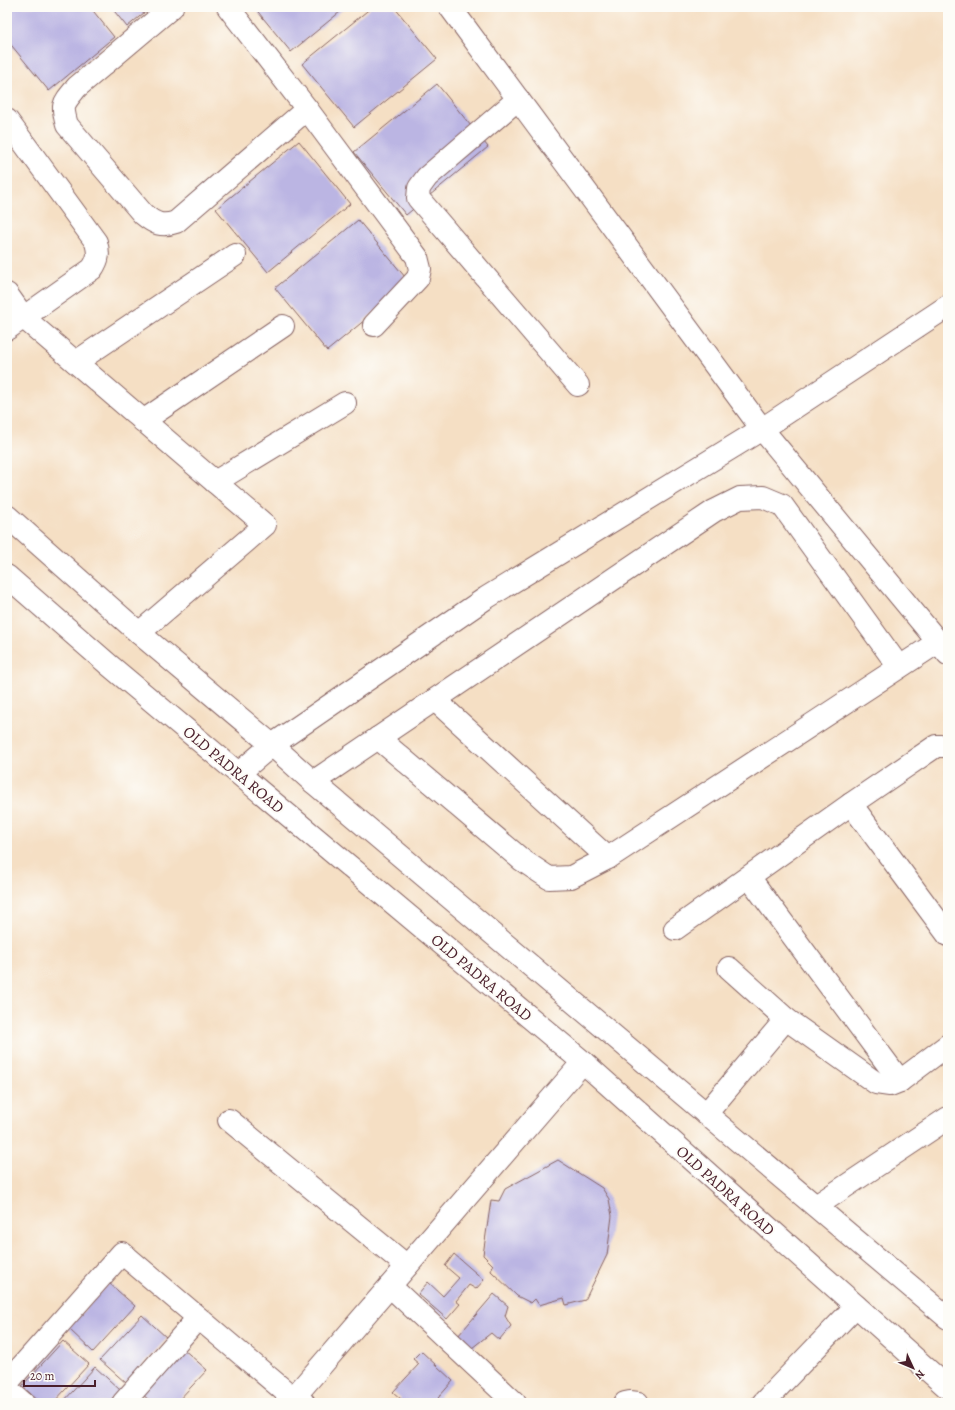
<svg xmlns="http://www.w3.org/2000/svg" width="955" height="1410" viewBox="0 0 955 1410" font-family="Alegreya,serif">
<rect width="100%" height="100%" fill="#fdfcf7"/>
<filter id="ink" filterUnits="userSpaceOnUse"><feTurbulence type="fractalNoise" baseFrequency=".025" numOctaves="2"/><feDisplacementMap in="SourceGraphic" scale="8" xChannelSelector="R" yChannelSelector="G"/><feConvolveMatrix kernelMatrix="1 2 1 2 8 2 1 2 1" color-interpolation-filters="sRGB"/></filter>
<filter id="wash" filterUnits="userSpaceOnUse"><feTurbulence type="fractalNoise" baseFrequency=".012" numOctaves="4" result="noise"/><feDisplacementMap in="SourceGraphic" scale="16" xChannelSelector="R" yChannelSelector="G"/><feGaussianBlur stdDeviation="0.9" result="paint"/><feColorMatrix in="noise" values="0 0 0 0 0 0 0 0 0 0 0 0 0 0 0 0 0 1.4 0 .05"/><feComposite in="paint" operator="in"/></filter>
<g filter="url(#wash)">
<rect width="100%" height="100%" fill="#f5dfc4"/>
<g id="blocks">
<g fill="#bbb5e3">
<path d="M7,7H90L114,37L49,91L7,40Z"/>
<path d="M111,7H151L127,27Z"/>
<path d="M254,7H346L291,52Z"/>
<path d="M372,7H394L437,59L354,127L302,64Z"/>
<path d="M437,84L488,147L406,215L354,152Z"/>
<path d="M299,141L350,204L268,272L216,209Z"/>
<path d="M358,220L410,283L327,351L275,288Z"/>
<path d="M558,1160L602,1188L609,1199L612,1216L607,1255L585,1300L566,1305L564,1298L539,1305L535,1299L531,1303L517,1296L491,1271L493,1265L483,1255L491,1200L499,1201L505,1189Z"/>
<path d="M454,1254L484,1280L476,1289L469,1285L456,1301L460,1304L447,1319L418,1294L428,1282L443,1296L459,1278L445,1266Z"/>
<path d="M109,1283L135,1306L93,1352L68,1328Z"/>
<path d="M494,1294L508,1306L505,1316L511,1326L499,1340L491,1333L472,1348L458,1336Z"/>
<path d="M142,1315L167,1338L126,1383L100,1360Z"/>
<path d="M63,1341L89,1364L53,1403H41L22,1386Z"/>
<path d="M181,1347L207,1370L176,1403H152L140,1392Z"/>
<path d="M421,1351L453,1381L438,1398L443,1403H398L401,1399L393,1392L419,1364L413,1359Z"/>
<path d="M95,1367L120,1390L108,1403H62Z"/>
</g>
</g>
</g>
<g filter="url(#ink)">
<use href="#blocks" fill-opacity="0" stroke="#866261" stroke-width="1"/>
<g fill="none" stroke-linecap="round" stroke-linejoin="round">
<g stroke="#866261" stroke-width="24">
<g id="minor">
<path d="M172,7L77,87C63,104 61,104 67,125L143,214C155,224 162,227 176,222L307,109"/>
<path d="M228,7L307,109L417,257L420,269L418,278L374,325"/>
<path d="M450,7L762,429L948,654"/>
<path d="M518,99L427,177L419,188L418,198L578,385"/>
<path d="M7,120L96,242C99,253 99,259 92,269L7,329"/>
<path d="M7,294L24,318L265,525L139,633"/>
<path d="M76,362L235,255"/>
<path d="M143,421L283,326"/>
<path d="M215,482L345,403"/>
<path d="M435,700L608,858"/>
<path d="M378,738L522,860L549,878L571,877L608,858L938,642"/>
<path d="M239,773L272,745L486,598L762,429L948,306"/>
<path d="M313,782L714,511L740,498L763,497L782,505L899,667"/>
<path d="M851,804L948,935"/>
<path d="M749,877L900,1081"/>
<path d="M675,929L851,804L936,746H948"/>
<path d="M729,968L786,1019L876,1083L890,1085L900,1081L948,1045"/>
<path d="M706,1114L786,1019"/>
<path d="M229,1120L407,1266"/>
<path d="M816,1206L948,1118"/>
<path d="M390,1286L515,1403"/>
<path d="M7,1383L122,1253L293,1398L304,1403"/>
<path d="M7,1389L23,1403"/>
<path d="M123,1403L198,1318"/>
<path d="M289,1403L583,1062"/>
<path d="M625,1403L630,1402L638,1403"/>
<path d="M763,1403L856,1306"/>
</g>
</g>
<g stroke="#866261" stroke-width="24">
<g id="major">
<path d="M7,516L139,633L272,745L313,782L948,1318"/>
<path d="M7,576L109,665L583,1062L948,1388"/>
</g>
</g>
<use href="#minor" stroke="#fff" stroke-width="22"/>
<use href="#major" stroke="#fff" stroke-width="22"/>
</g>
</g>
<g text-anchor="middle" stroke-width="4" stroke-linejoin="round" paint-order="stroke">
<g font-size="16" fill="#4a1f2b" stroke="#fdfcf7">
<text transform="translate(234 769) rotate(40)" y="6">OLD PADRA ROAD</text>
<text transform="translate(482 977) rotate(40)" y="6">OLD PADRA ROAD</text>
<text transform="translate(726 1190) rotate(42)" y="6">OLD PADRA ROAD</text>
</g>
</g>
<rect width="955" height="1410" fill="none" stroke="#fdfcf7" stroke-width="24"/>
<g transform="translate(913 1368) rotate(134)" stroke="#fdfcf7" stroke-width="3" paint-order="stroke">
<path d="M0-3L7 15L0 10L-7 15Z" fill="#4a1f2b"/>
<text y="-6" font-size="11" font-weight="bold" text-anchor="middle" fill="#4a1f2b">N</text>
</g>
<path d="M24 1380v6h71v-6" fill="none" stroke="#4a1f2b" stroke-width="2"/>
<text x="30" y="1380" font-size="12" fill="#4a1f2b" stroke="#fdfcf7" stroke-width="3" paint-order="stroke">20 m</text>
</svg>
